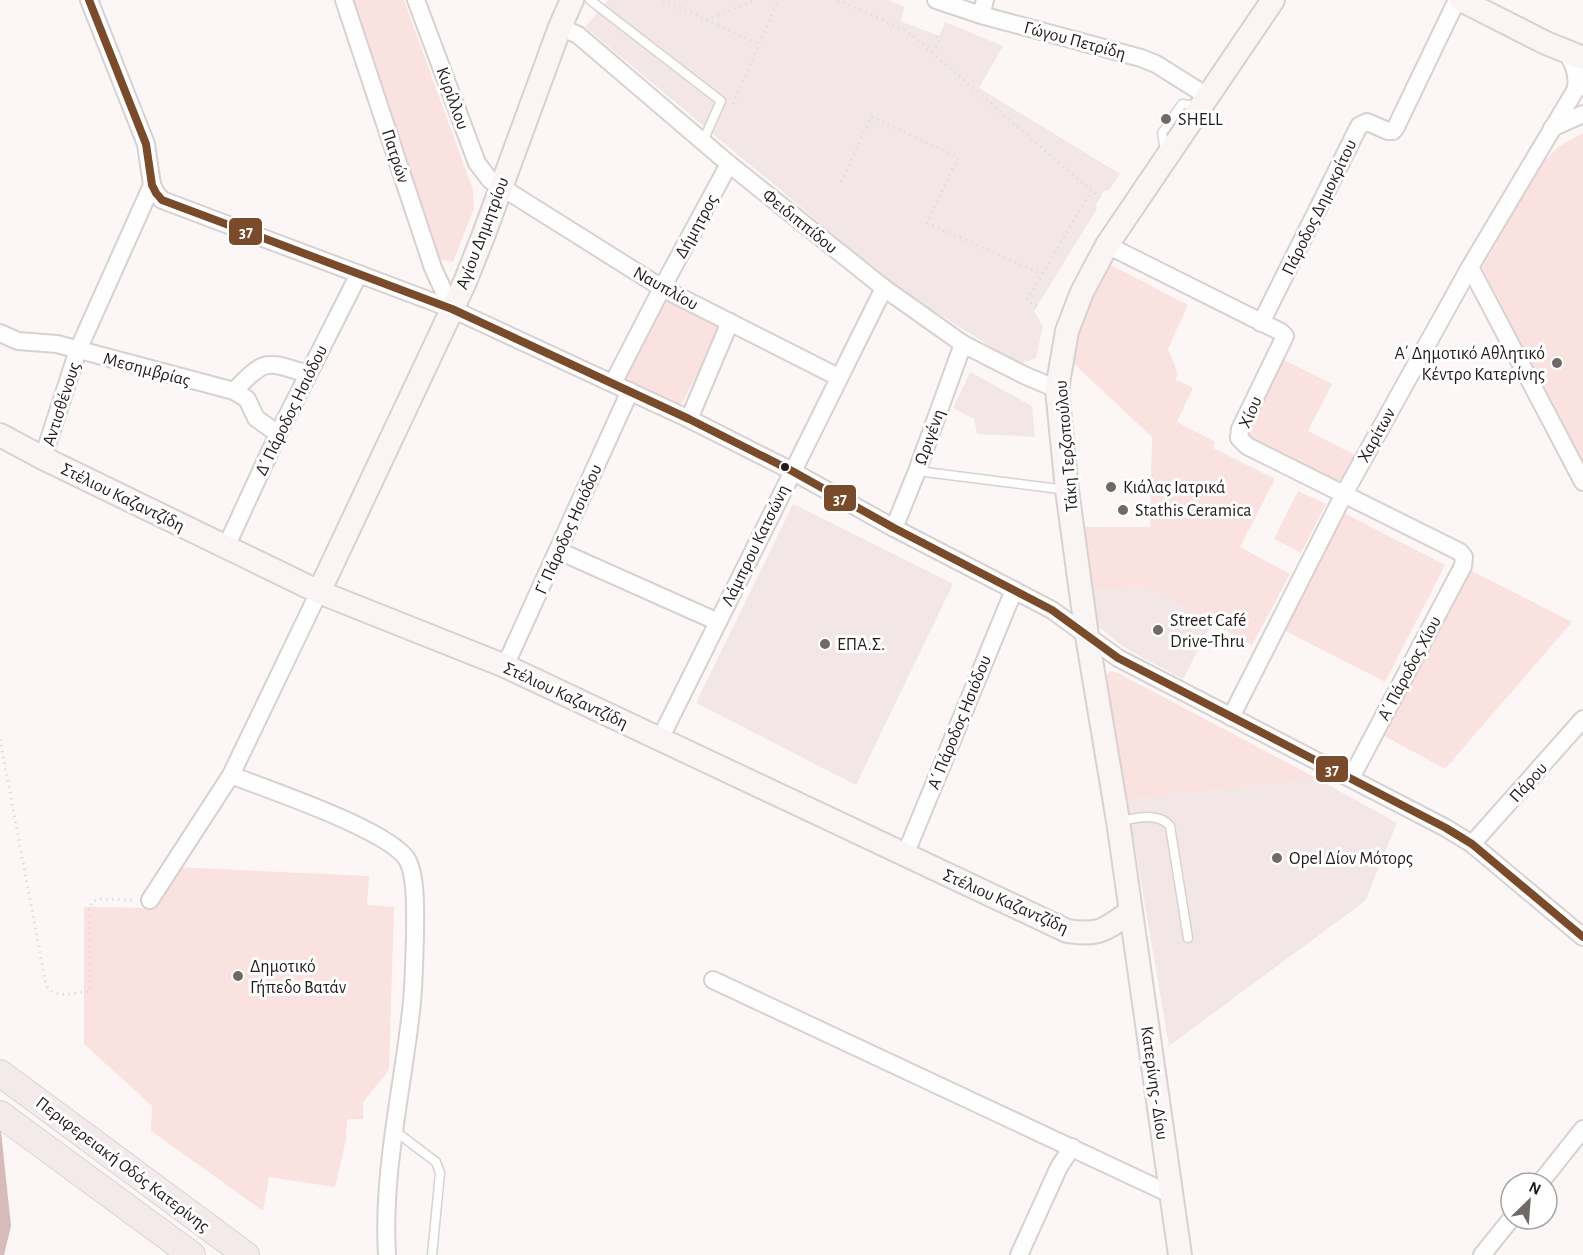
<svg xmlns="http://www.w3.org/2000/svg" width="1583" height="1255" viewBox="0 0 1583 1255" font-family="'Alegreya Sans',sans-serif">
<rect width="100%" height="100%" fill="#fcf7f6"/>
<g fill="#f2e7e6">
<path d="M608,0H888L905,7L900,21L939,36L945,22L1003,46L979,88L1120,174L1110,189L1103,192L1096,204L1097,209L1034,311L1043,326L1036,358L1019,364L900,290L585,27Z"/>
<path d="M970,372L1032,406L1035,437L977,434L974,419L953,408Z"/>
<path d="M793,504L953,584L856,785L696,703Z"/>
<path d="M1149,588L1212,623L1183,679L1125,648L1096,625L1091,590Z"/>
<path d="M1318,779L1397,823L1365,901L1169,1046L1127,800Z"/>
</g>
<g fill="#fae2e1">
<path d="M354,0H404L473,190L474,208L453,262L439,259Z"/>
<path d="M1583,133V464L1479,261L1489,256L1537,169L1558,147Z"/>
<path d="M1111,265L1188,305L1168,349L1178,374L1175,379L1193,388L1177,422L1215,442L1213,448L1275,479L1240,547L1290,574L1252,645L1149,588L1091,590L1083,527H1150L1152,437L1072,362L1084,315Z"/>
<path d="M664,297L722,326L679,409L620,377Z"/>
<path d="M1282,359L1332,384L1308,431L1355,455L1341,484L1255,441L1250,436L1248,429Z"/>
<path d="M1298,491L1326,504L1301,553L1274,539Z"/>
<path d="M1340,511L1445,565L1385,682L1280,628Z"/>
<path d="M1466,568L1572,622L1445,769L1379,733Z"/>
<path d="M1110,671L1118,673L1318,779L1127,800L1105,677Z"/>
<path d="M176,867L369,876L367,905L394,907L389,1070L363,1102V1119H347L346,1139L335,1187L269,1177L263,1211L151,1131L152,1106L84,1044V907L155,908L156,896Z"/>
</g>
<path fill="#d7bbba" d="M0,1122L11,1226L4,1255H0Z"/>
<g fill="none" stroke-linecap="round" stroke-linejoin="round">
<g stroke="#d8d1d0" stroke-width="11">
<g id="lane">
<path d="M590,0L721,101L703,141"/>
<path d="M1164,145L1162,133L1182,104L1191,105"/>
<path d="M917,471L1067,490"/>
<path d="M1119,821C1135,819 1158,811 1170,826L1188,938"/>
<path d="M395,1131L436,1162L440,1173L432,1255"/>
</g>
</g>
<g stroke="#d8d1d0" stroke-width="20">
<g id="street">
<path d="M89,0L146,144L152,185L156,193L162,200L452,309L689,419L792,471L894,528L1052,610L1118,658L1446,828L1472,844L1583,937"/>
<path d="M344,0L433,268L452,309"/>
<path d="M416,0L477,163L490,180L662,288L838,377"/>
<path d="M936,0L981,15L1141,58L1156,64L1207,96"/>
<path d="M981,15L985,0"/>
<path d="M560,27L578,35L729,164L884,288L963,344L1026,376L1057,389"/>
<path d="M1564,50C1574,63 1578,73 1576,89"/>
<path d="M1552,128L1583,114"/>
<path d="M1107,245L1281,332L1285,336L1240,429L1239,438L1247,446L1460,552L1464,557L1463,566L1351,778"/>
<path d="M1470,267L1583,482"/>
<path d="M1261,323L1359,126L1367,122L1388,131H1393L1396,127L1457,0"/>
<path d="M0,333L18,341L57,344L234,391L247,399L256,418L278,434"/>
<path d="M613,383L662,288L729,164"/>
<path d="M234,391C266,358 265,361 308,374"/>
<path d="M689,419L730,322"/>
<path d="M43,458L78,350L152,185"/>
<path d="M894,528L917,471L963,344"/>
<path d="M226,547L278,434L359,274"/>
<path d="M559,551L718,622"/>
<path d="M505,666L630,391"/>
<path d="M1231,717L1344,494L1470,267L1576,89L1583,86"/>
<path d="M660,739L884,288"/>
<path d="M231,775C266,789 393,831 408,861C417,879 415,919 415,938C414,962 414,987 411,1011C402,1092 382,1173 387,1255"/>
<path d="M1472,844L1583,719"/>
<path d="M905,855L1014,590"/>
<path d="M150,900L231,775L319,592"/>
<path d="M713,980L1170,1194"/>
<path d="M1540,1183L1583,1129"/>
<path d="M1019,1255L1059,1167L1072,1147"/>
<path d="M1482,1255L1511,1219"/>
</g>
</g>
<g stroke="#d8d1d0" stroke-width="26">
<g id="secondary">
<path d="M1461,0L1546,43L1583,58"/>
<path d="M0,435L43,458L319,592L505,666L1067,931C1099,936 1105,930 1130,912"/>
<path d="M319,592L465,282L484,234L560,27L572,0"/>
<path d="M1180,1255L1118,821L1087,636L1067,490L1057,389L1067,331L1082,292L1107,245L1273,0"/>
</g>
</g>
<g stroke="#d7d3d3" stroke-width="28">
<g id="primary">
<path d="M0,1073L246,1255"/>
<path d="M0,1114L192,1255"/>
</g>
</g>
<g stroke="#e0dedd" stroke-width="3" stroke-dasharray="1.5 4.5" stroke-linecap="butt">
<path d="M663,0L759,44"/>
<path d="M838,0L907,31L1100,198"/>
<path d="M706,20L756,0"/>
<path d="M932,52L940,40L937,36"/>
<path d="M733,104L778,0"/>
<path d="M841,182L871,117L958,157L927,223L1042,274"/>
<path d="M1037,306L1027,300L1091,191"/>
<path d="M0,739L46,985C55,1000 75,993 90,991L89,909L93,901L100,899L136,900"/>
</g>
<use href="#lane" stroke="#fffefe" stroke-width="8"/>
<use href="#street" stroke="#fffefe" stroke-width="16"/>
<use href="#secondary" stroke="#faf4f4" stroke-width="22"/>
<use href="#primary" stroke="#f5eaeb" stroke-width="26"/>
<g stroke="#fff" stroke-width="12">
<path id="bus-1" d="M89,0L146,144L152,185L156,193L162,200L452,309L689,419L792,471L894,528L1052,610L1118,658L1446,828L1472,844L1583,937"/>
</g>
<use href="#bus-1" stroke="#7a4b2a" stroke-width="8"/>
</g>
<g fill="#706968" stroke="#fff" stroke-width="2">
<circle cx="1166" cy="119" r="6"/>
<circle cx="1557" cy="363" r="6"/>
<circle cx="1111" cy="487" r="6"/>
<circle cx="1123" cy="510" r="6"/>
<circle cx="1158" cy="630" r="6"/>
<circle cx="825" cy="644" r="6"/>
<circle cx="1277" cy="858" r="6"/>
<circle cx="238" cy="976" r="6"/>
</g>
<circle fill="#241c1c" stroke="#fff" stroke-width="2" cx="785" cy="467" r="5"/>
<g text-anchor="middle" stroke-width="6" stroke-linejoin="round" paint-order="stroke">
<g font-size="18" fill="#241c1c" stroke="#fff">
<text transform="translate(1075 40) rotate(15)" y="6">Γώγου Πετρίδη</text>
<text transform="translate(453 98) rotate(70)" y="6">Κυρίλλου</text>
<text transform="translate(396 156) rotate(72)" y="6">Πατρών</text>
<text transform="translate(1319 207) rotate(-64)" y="6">Πάροδος Δημοκρίτου</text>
<text transform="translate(800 221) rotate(39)" y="6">Φειδιππίδου</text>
<text transform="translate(696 226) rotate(-61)" y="6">Δήμητρος</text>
<text transform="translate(482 233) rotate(-69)" y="6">Αγίου Δημητρίου</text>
<text transform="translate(666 288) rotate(29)" y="6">Ναυπλίου</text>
<text transform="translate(147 369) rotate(15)" y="6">Μεσημβρίας</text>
<text transform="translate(61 404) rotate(-72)" y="6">Αντισθένους</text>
<text transform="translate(291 410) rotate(-64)" y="6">Δ΄ Πάροδος Ησιόδου</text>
<text transform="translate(1250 412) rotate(-66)" y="6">Χίου</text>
<text transform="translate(1376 435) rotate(-61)" y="6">Χαρίτων</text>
<text transform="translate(929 437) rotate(-70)" y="6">Ωριγένη</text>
<text transform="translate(1066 446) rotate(-95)" y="6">Τάκη Τερζοπούλου</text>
<text transform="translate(123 497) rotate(26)" y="6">Στέλιου Καζαντζίδη</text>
<text transform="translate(568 529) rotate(-66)" y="6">Γ΄ Πάροδος Ησιόδου</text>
<text transform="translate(755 545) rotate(-64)" y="6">Λάμπρου Κατσώνη</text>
<text transform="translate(1409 668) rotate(-62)" y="6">Α΄ Πάροδος Χίου</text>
<text transform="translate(566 695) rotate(25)" y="6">Στέλιου Καζαντζίδη</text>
<text transform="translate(959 722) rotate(-68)" y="6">Α΄ Πάροδος Ησιόδου</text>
<text transform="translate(1528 782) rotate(-48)" y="6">Πάρου</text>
<text transform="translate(1006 901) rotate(24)" y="6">Στέλιου Καζαντζίδη</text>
<text transform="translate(1155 1083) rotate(82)" y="6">Κατερίνης - Δίου</text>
<text transform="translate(123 1164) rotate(37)" y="6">Περιφερειακή Οδός Κατερίνης</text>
</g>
<g font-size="18" fill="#241c1c" stroke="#fff" text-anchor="start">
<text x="1178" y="125">SHELL</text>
<text x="1545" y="359" text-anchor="end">Α΄ Δημοτικό Αθλητικό<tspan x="1545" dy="21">Κέντρο Κατερίνης</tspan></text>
<text x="1123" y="493">Κιάλας Ιατρικά</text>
<text x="1135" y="516">Stathis Ceramica</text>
<text x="1170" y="626">Street Café<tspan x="1170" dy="21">Drive-Thru</tspan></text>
<text x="837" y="650">ΕΠΑ.Σ.</text>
<text x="1289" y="864">Opel Δίον Μότορς</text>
<text x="250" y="972">Δημοτικό<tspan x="250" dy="21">Γήπεδο Βατάν</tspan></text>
</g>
</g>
<g stroke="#fff" stroke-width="2">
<rect x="228" y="217" width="35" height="29" rx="6" fill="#7a4b2a"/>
<rect x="823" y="484" width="34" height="28" rx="6" fill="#7a4b2a"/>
<rect x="1315" y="755" width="34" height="28" rx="6" fill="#7a4b2a"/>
</g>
<g font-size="16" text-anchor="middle" font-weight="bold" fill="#fff">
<text x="246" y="237">37</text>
<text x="840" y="504">37</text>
<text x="1332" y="775">37</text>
</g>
<g transform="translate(1529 1201) rotate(25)"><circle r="28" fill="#ffffff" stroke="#a7a4a4" stroke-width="1.5"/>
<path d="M0-4.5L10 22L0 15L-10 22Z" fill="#706968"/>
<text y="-9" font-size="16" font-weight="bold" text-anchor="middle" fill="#241c1c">N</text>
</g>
</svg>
